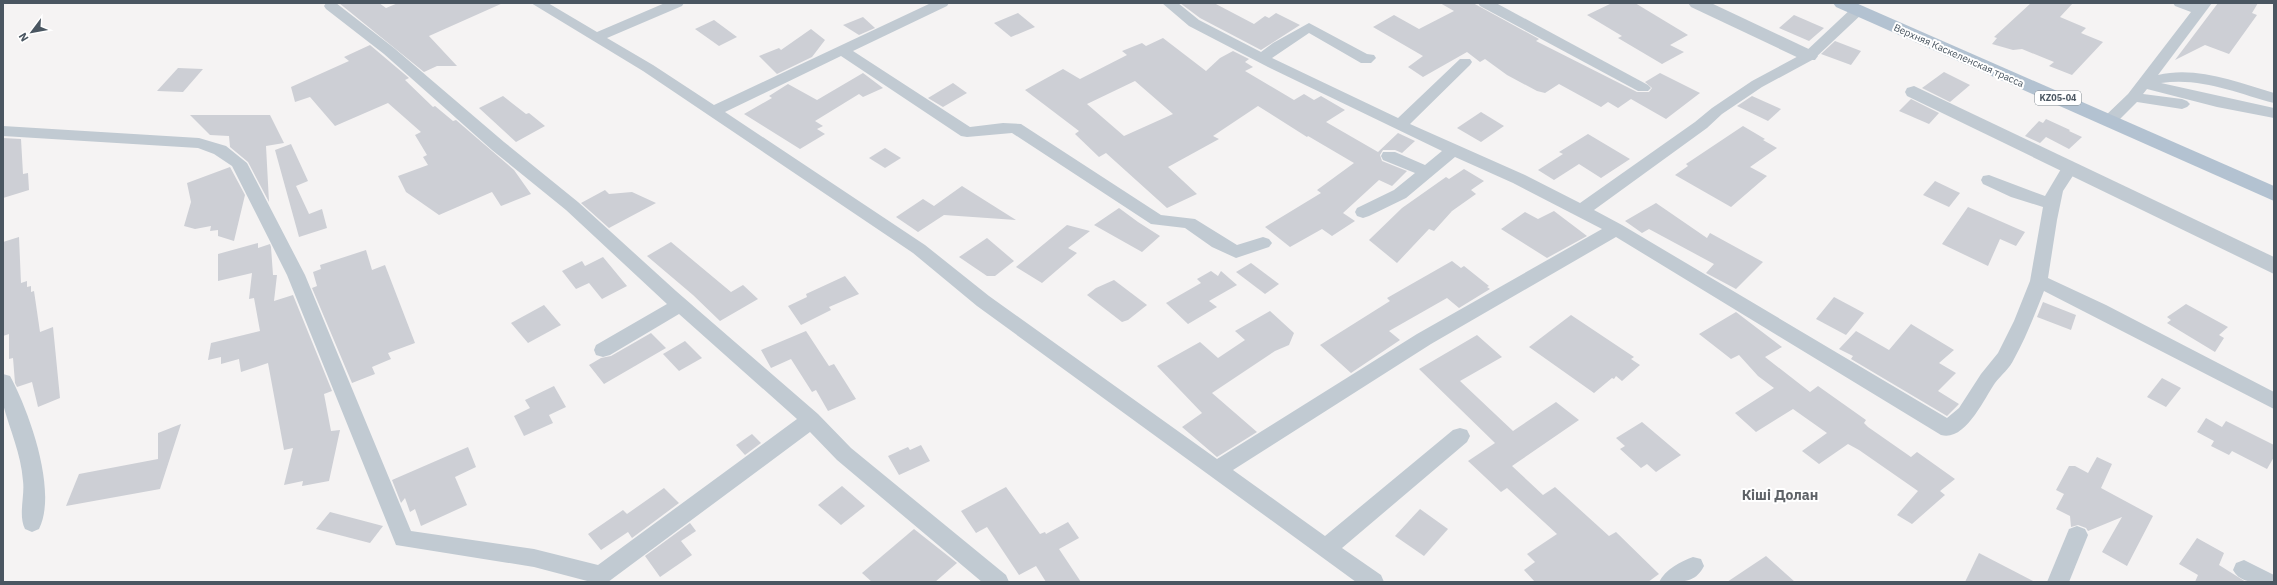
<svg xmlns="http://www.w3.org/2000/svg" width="2277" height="585" viewBox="0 0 2277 585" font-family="'IBM Plex Sans',sans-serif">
<rect width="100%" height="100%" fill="#f5f3f3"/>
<g fill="#cdcfd5" fill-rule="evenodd">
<path d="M339,3H379L386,8L398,3H503L429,36L457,66H437L424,72Z"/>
<path d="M1180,3H1214L1254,24L1265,16L1269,18L1276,13L1300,25L1261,50L1200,18Z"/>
<path d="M1440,3H1473L1539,39L1536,41L1637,92H1649L1652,88L1645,82L1660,73L1700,93L1666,119L1631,99L1618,108L1608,102L1601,107L1559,84L1545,93L1537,91L1507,75L1485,59L1480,62L1467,52L1423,77L1408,67L1423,56L1373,27L1394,15L1419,29L1454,11Z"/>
<path d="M1612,3H1635L1688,35L1670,45L1684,52L1662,64L1618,38L1622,36L1587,15Z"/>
<path d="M2031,3H2073L2060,17L2086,28L2081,33L2103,42L2072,75L2049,66L2054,62L2022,49L2013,50L1992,44L1997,38L1994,37Z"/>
<path d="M2218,3H2258L2252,13L2257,15L2229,54L2205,45L2175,60Z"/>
<path d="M1018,13L1035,27L1011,37L994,23Z"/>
<path d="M1794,15L1824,28L1809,41L1779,28Z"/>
<path d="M863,17L875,28L859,35L843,25Z"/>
<path d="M714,20L737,37L719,46L695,29Z"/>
<path d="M811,29L825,40L812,57L777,74L759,56L779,48L781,50Z"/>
<path d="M1163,38L1206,71L1220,58L1233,51L1249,59L1245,62L1253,67L1245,71L1294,100L1304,94L1314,100L1321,96L1345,110L1326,122L1378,152L1398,133L1415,141L1402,153L1395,150H1383L1380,155L1382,161L1407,171L1392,186L1379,180L1343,213L1355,221L1332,236L1322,229L1290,247L1265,227L1321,193L1317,190L1354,163L1308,136L1307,137L1258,106L1213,136L1219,139L1168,167L1197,194L1167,208L1106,153L1099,157L1075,134L1079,131L1025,90L1063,69L1080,79L1127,55L1122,51L1142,43L1146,46ZM1135,81L1173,114L1124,136L1087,104Z"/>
<path d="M1835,41L1861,51L1851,65L1821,54Z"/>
<path d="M370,45L409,78L405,80L433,107L435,106L453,121L456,120L514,170L531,194L501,206L492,192L439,215L406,192L398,176L428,165L423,157L427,155L415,135L421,132L388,103L335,126L310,97L295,102L291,87L349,61L344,57Z"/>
<path d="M178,68L203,69L183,92L157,91Z"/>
<path d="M1944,72L1970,85L1950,102L1922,88Z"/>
<path d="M863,73L883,88L863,97L859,94L815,121L823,126L817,129L825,134L800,149L744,114L772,98L769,96L788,84L817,100Z"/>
<path d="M953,83L967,93L943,107L928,98Z"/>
<path d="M503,96L526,114L529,113L545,126L516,142L479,108Z"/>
<path d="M1752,96L1781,109L1768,121L1737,106Z"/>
<path d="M1911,99L1939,113L1929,124L1899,111Z"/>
<path d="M1481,112L1504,126L1481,142L1457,128Z"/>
<path d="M190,115H270L284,143L266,146L269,202L248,162L230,147L229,136L210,135Z"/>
<path d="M2046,119L2070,130L2069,131L2082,137L2069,149L2046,137L2040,143L2025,136L2039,121L2043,123Z"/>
<path d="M1743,126L1765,139L1763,140L1777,148L1750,167L1767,176L1731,207L1675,175L1688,166L1686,164Z"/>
<path d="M1588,134L1630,159L1601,178L1579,164L1554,180L1538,170L1563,154L1559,152Z"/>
<path d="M3,138L21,139L23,174L28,173L29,190L3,198Z"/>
<path d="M291,144L308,181L296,186L309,214L322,209L327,228L299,237L275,150Z"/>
<path d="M885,148L901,158L885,168L869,158Z"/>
<path d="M230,167L245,195L234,241L218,236V230L210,231L211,226L195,229L184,226L191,202L187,183Z"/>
<path d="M1464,169L1484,181L1471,190L1476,194L1452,211L1434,231L1429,229L1397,263L1369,240L1402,208L1446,177L1449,179Z"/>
<path d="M1935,181L1960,193L1949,207L1923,195Z"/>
<path d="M962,186L1016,220L944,215L918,232L896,217L923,199L934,206Z"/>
<path d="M605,190L609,194L632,192L656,203L609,228L581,203Z"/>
<path d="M1656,203L1707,238L1710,233L1763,262L1736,289L1706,273L1714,264L1649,229L1642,233L1625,221Z"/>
<path d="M1968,207L2025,232L2016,246L2000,239L1988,266L1942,244Z"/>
<path d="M1119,208L1138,222L1160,236L1142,252L1094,225Z"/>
<path d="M1554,211L1587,236L1547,258L1501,229L1525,212L1538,219Z"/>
<path d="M1067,225L1090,231L1068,248L1077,253L1042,283L1016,267Z"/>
<path d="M19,237L21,283L27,281V287L31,286V292L34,291L40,332L53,327L60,398L38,407L32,382L17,387L15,383L13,358L9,359V334L3,336V242Z"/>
<path d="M987,238L1014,261L995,276H987L959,257Z"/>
<path d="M671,242L731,292L743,285L758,299L720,321L693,295L647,256Z"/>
<path d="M258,243V248L270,244L271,247L273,275H277L274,301L293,295L332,391L324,394L331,431L340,430L329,481L302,486L303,481L284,485L293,448L284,450L268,363L241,372L239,359L221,364V357L208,360L211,343L260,331L254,298L249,299L252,273L218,281V254Z"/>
<path d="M366,250L372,270L385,265L415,343L388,353L391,359L372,367L375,374L352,383L312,288L317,286L313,272L321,269L320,265Z"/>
<path d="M603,257L627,286L602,299L589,283L576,289L562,271L582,261L585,266Z"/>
<path d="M1452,261L1461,268L1464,266L1489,286L1487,287L1490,289L1459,308L1447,298L1389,331L1400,340L1351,373L1320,345L1390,301L1387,298Z"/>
<path d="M1251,263L1279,284L1265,294L1236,272Z"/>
<path d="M1211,271L1218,276L1221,271L1237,285L1209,301L1217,307L1188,324L1166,303L1201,283L1197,279Z"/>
<path d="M845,276L859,294L829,307L831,310L801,325L788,306L807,297L806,294Z"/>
<path d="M1114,280L1147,305L1128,320L1122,322L1087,295L1096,288Z"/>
<path d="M1834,297L1864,313L1846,335L1816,319Z"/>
<path d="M2043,302L2076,315L2071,330L2037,317Z"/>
<path d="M2186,304L2228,327L2219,335L2224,338L2215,352L2167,323L2171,320L2167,317Z"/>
<path d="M544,305L561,325L528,343L511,323Z"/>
<path d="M1270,311L1294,333L1289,345L1275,351L1212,393L1257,432L1217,457L1182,427L1202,413L1157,366L1200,342L1218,358L1245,340L1235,331Z"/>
<path d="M1736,312L1782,347L1765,357L1810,392L1818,386L1866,420L1864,423L1868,427L1911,457L1917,452L1955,479L1940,491L1945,495L1912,524L1897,515L1918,491L1859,450L1848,444L1819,464L1802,451L1827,433L1793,409L1756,432L1735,413L1774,388L1758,376L1739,355L1731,359L1699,334Z"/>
<path d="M1571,315L1634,357L1631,359L1640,365L1622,381L1616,376L1614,379L1612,378L1594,393L1529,347Z"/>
<path d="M1911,324L1954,350L1939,363L1956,373L1938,391L1959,404L1947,416L1851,359L1853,356L1839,349L1856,331L1889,350Z"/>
<path d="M806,331L829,366L834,364L856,399L828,411L816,390L812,392L791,359L771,368L761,350Z"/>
<path d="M651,333L666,348L604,384L589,365L601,358L611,356Z"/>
<path d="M1477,335L1502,357L1460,381L1513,431L1556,402L1579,420L1512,466L1543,495L1555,487L1609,536L1616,532L1659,574L1648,582H1535L1524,570L1535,562L1527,554L1557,534L1507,488L1501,492L1468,461L1495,443L1419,369Z"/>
<path d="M685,341L702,358L679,371L663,354Z"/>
<path d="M2162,378L2181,388L2166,407L2147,397Z"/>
<path d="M554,386L566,407L549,415L553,423L524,436L514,416L530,408L525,400Z"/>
<path d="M2206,418L2222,427L2226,421L2274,445V457L2267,469L2232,451L2229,455L2211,446L2214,441L2197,432Z"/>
<path d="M1642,422L1681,455L1656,472L1647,464L1641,468L1620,449L1625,446L1616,438Z"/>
<path d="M181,424L160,489L66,506L79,474L158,459V433Z"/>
<path d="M752,434L761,443L745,455L736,445Z"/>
<path d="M921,445L930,461L899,475L888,456L908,447L910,450Z"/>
<path d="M468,447L476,467L455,477L467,505L421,526L415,509L410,512L405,498L401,503L392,480Z"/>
<path d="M2097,457L2112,464L2101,488L2153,516L2127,566L2102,552L2122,517L2088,531L2086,528L2078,525L2071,527L2070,516L2056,509L2064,494L2056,490L2069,466H2075L2088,473Z"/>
<path d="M842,486L865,506L841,525L818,505Z"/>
<path d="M1006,487L1040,534L1045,532L1046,534L1068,522L1079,538L1059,549L1081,582H1046L1036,566L1019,575L987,527L976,533L961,511Z"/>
<path d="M664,488L679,503L632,538L628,532L601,550L588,534L623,510L627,514Z"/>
<path d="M1420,509L1448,529L1424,556L1395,536Z"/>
<path d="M330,512L383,526L370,543L316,529Z"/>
<path d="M690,523L696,531L681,541L692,555L660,577L645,556Z"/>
<path d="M914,529L957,563L935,582H872L862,573Z"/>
<path d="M2197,538L2224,553L2219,565L2246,582H2195L2198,575L2179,564Z"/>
<path d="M1979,553L2035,582H1965Z"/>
<path d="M1766,556L1795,582H1727Z"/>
</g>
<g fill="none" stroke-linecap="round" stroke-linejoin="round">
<g fill="#c1cad2" fill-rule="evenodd">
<path d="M326,3H336L394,48L504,142L578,202L676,291L818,414L851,448L1006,575L1009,582H982L837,460L810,432L608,582H591L534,567L396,545L287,275L232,166L214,154L198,148L3,136V126L199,138L226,146L247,163L305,275L411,531L534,549L598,565L797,419L679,314L610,355L603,357L596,355L594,350L596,345L667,304L566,210L492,150L384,54L326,9L324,6Z"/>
<path d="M531,3H548L597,32L665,3H684L682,6L607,38L653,65L714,105L931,3H949L947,6L853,51L970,127L1003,123L1021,124L1161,215L1195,219L1237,245L1263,237L1269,239L1272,243L1269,247L1236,258L1212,247L1185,228L1151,224L1012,133L967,137L961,136L841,56L725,112L925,245L989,296L1217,459L1417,334L1602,229L1513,183L1455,157L1406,198L1369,216L1363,218L1357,216L1355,212L1357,208L1394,190L1415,173L1383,160L1381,156L1383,152H1395L1425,165L1442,151L1268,67L1189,26L1162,3H1178L1199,20L1261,52L1273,43L1309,23L1367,54L1374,55L1376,58L1371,63H1361L1309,33L1272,58L1398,118L1460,59H1470L1472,62L1470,65L1410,124L1525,175L1580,203L1695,122L1712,108L1752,81L1804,53L1853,7H1863L1865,10L1863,13L1814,59L1762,87L1722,114L1707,128L1594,210L1622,225L1947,418L1959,408L1981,374L1998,353L2014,321L2030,281L2043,207L2011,197L1983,184L1981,180L1983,176L1989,175L2045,196L2064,164H2076L2078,168L2063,191L2057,220L2048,278L2106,305L2274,392V409L2044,291C2035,314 2026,337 2014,359C2010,368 2001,375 1995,383C1984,399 1965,442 1941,435L1616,237L1431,344L1233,470L1325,536L1453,430L1460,428L1467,430L1470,436L1467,442L1342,548L1381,575L1384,582H1356L977,306L913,253L643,71Z"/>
<path d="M1478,3H1496L1648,85L1651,88L1648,91H1638L1480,6Z"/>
<path d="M2173,3H2212L2158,75C2197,66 2236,82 2274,93V103C2236,93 2201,77 2161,83L2274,108V118L2217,107L2147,89L2143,94L2182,99L2187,101L2190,104L2187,107L2182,109L2137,102L2115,124H2103L2101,121L2103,118L2128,94L2191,12L2175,6Z"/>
<path d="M3,374L10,376C29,411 58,491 39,529L32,532L25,529C18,515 25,496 23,481C21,453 10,431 3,404C1,395 3,383 3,374Z"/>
<path d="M2077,526L2085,529L2088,535L2069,582H2047L2069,529Z"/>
<path d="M1693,557L1701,559L1704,566C1695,585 1677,582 1659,582C1665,570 1681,561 1693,557Z"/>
<path d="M2244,560L2274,575V582C2259,582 2241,585 2233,570L2236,563Z"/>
</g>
<g fill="#c1cad2" fill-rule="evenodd">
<path d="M1688,3H1711L1815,52L1818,56L1815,60H1803L1691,7Z"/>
<path d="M1914,86L2274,257V274L1907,96L1905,92L1907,88Z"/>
</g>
<path fill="#b3c2d1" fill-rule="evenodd" d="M1833,3H1856L2274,186V201L1836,7Z"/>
</g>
<g text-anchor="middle" stroke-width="4" stroke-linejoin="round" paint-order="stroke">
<rect fill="#fff" stroke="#808990" stroke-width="1" x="2035" y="91" width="46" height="14" rx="3"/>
<g font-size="9" font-weight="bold" fill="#4a5661">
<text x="2058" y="101">KZ05-04</text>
</g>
<g font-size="10" fill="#4a5661" stroke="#fff">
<text transform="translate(1959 55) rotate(24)" y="4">Верхняя Каскеленская трасса</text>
</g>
<g font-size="14" font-weight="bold" fill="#5f6368" stroke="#fff">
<text x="1780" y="500">Кіші Долан</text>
</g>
</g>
<rect width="2277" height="585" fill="none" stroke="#4a5661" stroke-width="8"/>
<g transform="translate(32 32) rotate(238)" stroke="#ffffff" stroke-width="3" paint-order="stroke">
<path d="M0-3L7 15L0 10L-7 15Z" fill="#4a5661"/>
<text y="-6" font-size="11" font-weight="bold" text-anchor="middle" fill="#4a5661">N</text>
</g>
</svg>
